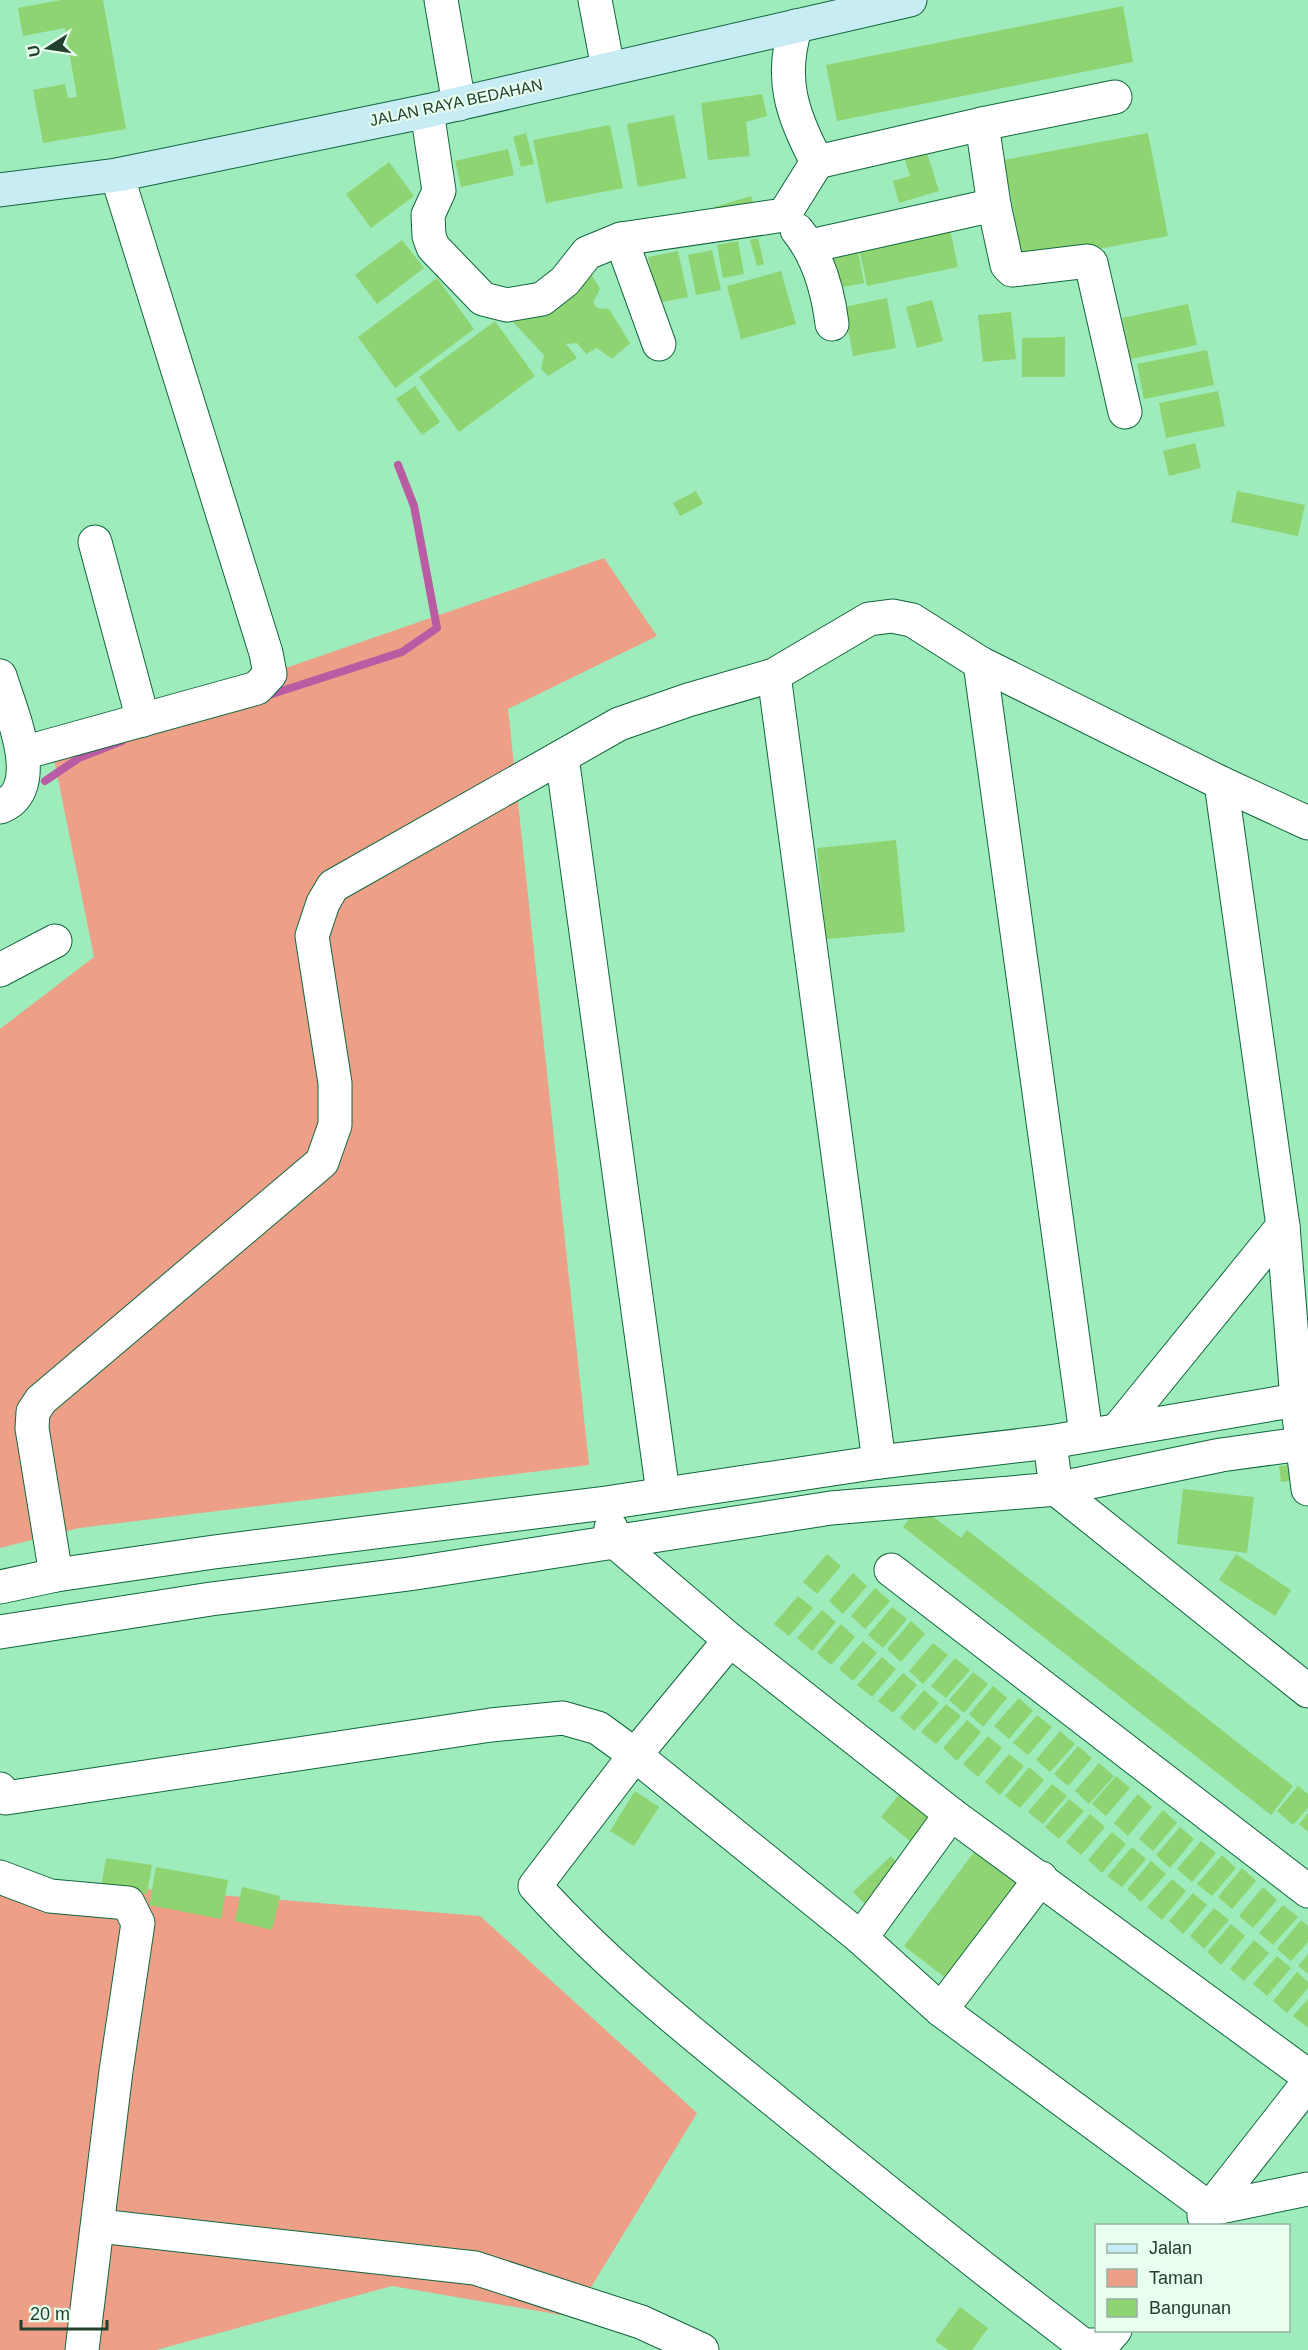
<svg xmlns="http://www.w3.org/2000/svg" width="1308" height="2350" viewBox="0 0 1308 2350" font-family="Arial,sans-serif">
<rect width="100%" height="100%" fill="#9eebbc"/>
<g fill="#ee9f87">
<path d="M604,558L657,636L508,709L589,1465L79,1528L0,1548V1029L94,957L52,749Z"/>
<path d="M0,1865L7,1878L480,1916L697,2113L573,2317L392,2286L156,2350H0Z"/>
</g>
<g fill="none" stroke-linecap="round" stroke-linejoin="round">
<g stroke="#b95ca3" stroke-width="8">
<path d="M266,696L402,652L437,628L414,506L398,465"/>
<path d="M45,781L79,758L122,741"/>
</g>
</g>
<g fill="#8fd472">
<path d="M61,0H103L126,129L43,143L33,90L65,84L68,98L77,97L65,28L23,36L18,8Z"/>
<path d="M1123,6L1133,62L837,121L826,65Z"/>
<path d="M762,94L767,116L746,122L750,156L708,160L701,103Z"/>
<path d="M674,115L686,178L638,187L627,124Z"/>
<path d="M610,125L623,188L546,203L533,140Z"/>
<path d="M526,133L534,164L521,167L513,137Z"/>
<path d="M1148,133L1168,236L1023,263L1004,160Z"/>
<path d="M508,149L514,175L461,187L455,161Z"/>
<path d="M926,150L939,191L899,203L893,181L910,176L904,157Z"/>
<path d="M389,162L414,196L371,228L346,194Z"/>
<path d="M751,196L756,211L719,222L714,207Z"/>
<path d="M949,224L958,267L867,286L858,243Z"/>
<path d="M758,238L764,264L757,266L750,240Z"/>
<path d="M402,240L424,268L377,304L355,275Z"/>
<path d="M738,241L744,274L723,278L717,245Z"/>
<path d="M857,246L864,283L828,290L821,253Z"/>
<path d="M712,250L721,290L696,295L688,255Z"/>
<path d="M678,251L688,297L658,303L648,257Z"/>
<path d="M781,271L796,324L741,339L727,286Z"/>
<path d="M590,272L600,289L593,302L597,308L609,309L630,343L612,359L597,348L586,354L577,343L566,344L577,358L548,376L541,369L544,355L512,321Z"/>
<path d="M437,278L474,329L395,388L358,337Z"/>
<path d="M887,298L896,348L853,356L844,307Z"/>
<path d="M932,300L943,341L917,348L906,307Z"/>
<path d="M1188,304L1197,345L1131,359L1122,318Z"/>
<path d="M1011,312L1016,359L983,362L978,315Z"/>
<path d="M495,321L535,376L459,432L419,377Z"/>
<path d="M1065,337V377H1022V338Z"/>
<path d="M1207,350L1214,385L1144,399L1137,364Z"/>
<path d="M415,386L440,422L422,435L396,399Z"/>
<path d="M1218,391L1225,426L1166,438L1159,403Z"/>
<path d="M1195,443L1201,468L1169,476L1163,451Z"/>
<path d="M696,491L703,504L680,516L673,503Z"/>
<path d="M1237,491L1305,505L1298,536L1231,522Z"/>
<path d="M896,840L905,932L826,939L817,848Z"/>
<path d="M1294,1465L1296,1480L1281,1482L1279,1466Z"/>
<path d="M1183,1489L1254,1497L1247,1553L1177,1544Z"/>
<path d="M919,1506L961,1538L967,1530L1293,1786L1271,1815L903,1527Z"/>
<path d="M827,1554L841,1566L817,1594L803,1582Z"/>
<path d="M1236,1554L1291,1590L1275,1616L1219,1580Z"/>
<path d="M853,1573L867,1586L843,1614L829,1601Z"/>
<path d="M875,1588L890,1601L865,1629L851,1616Z"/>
<path d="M798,1596L813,1608L789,1636L774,1624Z"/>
<path d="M892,1607L907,1619L883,1648L868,1635Z"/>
<path d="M822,1610L836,1622L812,1651L797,1638Z"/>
<path d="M911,1621L925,1634L901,1662L887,1649Z"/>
<path d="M841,1624L855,1637L831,1665L817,1653Z"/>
<path d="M863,1641L877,1653L853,1681L839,1669Z"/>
<path d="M933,1643L948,1655L923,1684L909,1671Z"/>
<path d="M882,1657L896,1669L872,1697L857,1685Z"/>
<path d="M955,1658L970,1670L946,1698L931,1686Z"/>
<path d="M973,1672L988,1684L964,1713L949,1700Z"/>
<path d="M903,1673L917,1685L893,1713L878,1701Z"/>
<path d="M993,1686L1007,1698L983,1727L969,1714Z"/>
<path d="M924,1690L939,1703L914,1731L900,1718Z"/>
<path d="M1019,1698L1033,1711L1009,1739L994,1726Z"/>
<path d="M946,1704L961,1716L936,1744L921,1732Z"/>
<path d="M1037,1715L1052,1727L1028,1755L1013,1743Z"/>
<path d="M967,1720L981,1732L957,1761L943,1748Z"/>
<path d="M1060,1731L1075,1744L1050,1772L1036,1760Z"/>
<path d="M988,1736L1002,1748L978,1777L963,1764Z"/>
<path d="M1078,1746L1092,1758L1068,1786L1054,1774Z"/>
<path d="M1009,1754L1024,1766L1000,1795L985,1782Z"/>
<path d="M1099,1763L1114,1776L1089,1804L1075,1791Z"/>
<path d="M1029,1767L1044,1780L1020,1808L1005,1796Z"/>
<path d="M1116,1776L1130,1788L1106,1816L1092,1804Z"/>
<path d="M1052,1784L1067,1796L1043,1824L1028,1812Z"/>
<path d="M1298,1786L1308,1794V1808L1293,1825L1277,1811Z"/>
<path d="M635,1791L659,1807L634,1846L610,1831Z"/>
<path d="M901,1792L932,1817L911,1842L881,1817Z"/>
<path d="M1138,1794L1152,1807L1128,1836L1114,1823Z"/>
<path d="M1069,1799L1084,1811L1059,1839L1045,1827Z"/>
<path d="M1163,1810L1177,1823L1153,1851L1139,1839Z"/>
<path d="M1308,1813V1832L1299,1824Z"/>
<path d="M1090,1814L1105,1827L1081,1855L1066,1842Z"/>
<path d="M1180,1827L1194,1839L1170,1868L1156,1855Z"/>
<path d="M1112,1832L1126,1844L1102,1873L1088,1860Z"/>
<path d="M1201,1841L1216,1853L1192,1882L1177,1869Z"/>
<path d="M980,1844L1023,1877L947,1979L904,1946Z"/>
<path d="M1132,1847L1146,1859L1122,1887L1107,1876Z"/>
<path d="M1222,1855L1236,1868L1212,1896L1197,1884Z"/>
<path d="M891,1856L903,1870L866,1905L853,1892Z"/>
<path d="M106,1858L152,1865L147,1894L101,1887Z"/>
<path d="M1151,1861L1166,1874L1141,1902L1127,1889Z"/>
<path d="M156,1867L228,1880L221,1919L149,1905Z"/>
<path d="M1242,1868L1256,1881L1232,1909L1218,1897Z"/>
<path d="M1172,1879L1186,1891L1162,1920L1147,1907Z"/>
<path d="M242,1887L280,1896L272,1930L235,1921Z"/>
<path d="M1263,1887L1277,1900L1253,1928L1239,1916Z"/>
<path d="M1193,1893L1207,1905L1183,1934L1169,1921Z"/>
<path d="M1283,1905L1298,1917L1273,1945L1259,1933Z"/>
<path d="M1214,1908L1229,1920L1204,1949L1190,1936Z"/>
<path d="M1301,1920L1308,1926V1942L1291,1961L1277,1949Z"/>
<path d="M1231,1924L1245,1936L1221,1965L1207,1952Z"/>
<path d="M1254,1940L1269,1953L1244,1981L1230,1969Z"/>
<path d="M1308,1954V1974L1298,1966Z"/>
<path d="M1277,1956L1291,1968L1267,1996L1253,1984Z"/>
<path d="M1297,1972L1308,1982V1988L1287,2013L1273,2001Z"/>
<path d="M1308,1999V2028L1293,2016Z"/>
<path d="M960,2307L988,2328L972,2350H948L935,2341Z"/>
</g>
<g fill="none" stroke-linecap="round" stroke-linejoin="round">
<g stroke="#11663e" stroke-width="35">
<g id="street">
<path d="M441,0L459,104"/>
<path d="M595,0L608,68"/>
<path d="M427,111L439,191L428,215L429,236L433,247L483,299L507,305L542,299L565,281L587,253L621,239L784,215L817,162C792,115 779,78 796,26"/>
<path d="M982,124L994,205L1007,265L1012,270L1088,261L1091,263L1125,412"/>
<path d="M817,162L982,124L1115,97"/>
<path d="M797,230C818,256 828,291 832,324"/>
<path d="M621,239L659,344"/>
<path d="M810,246L994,205"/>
<path d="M95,542L143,720"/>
<path d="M980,663L1086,1434"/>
<path d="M774,675L879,1462"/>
<path d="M0,676C10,710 47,790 0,807"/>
<path d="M23,753L257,688L270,674L266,653L117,175"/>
<path d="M562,757L663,1493"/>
<path d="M1221,783L1283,1226L1297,1400L1308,1489"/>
<path d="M0,970L55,941"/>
<path d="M1118,1429L1283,1226"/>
<path d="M1050,1442L1056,1489L1308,1691"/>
<path d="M611,1528L614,1541L730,1640L951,1814L1308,2076"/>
<path d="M891,1570L1308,1891"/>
<path d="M56,1575L32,1428L33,1412L41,1400L322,1162L335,1125V1083L312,936L323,903L333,886L619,724L688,700L774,675L869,619L892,616L912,620L980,663L1221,783L1308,823"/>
<path d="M0,1587L56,1575L214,1552L606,1503L879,1462L1050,1442L1308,1398"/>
<path d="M0,1632L211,1599L409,1574L831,1508L1056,1489L1221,1455L1308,1443"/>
<path d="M730,1640L635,1755L535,1886C607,1966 691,2033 775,2101C872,2180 970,2259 1070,2335L1083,2345H1102L1115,2330"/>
<path d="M0,1789L6,1798L491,1725L563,1718L598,1728L635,1755L861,1938L941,2010L1210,2209L1308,2189"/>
<path d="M0,1877L50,1896L128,1903L138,1923L116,2071L82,2350"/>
<path d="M861,1938L951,1814"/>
<path d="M941,2010L1041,1878"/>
<path d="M1204,2216L1308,2083"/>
<path d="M99,2226L475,2268L641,2322L702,2350"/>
</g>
</g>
<g stroke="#11663e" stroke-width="35">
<path id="secondary" d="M0,190L117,175L427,111L910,0"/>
</g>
<use href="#street" stroke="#fff" stroke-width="33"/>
<use href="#secondary" stroke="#c8ecf4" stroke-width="33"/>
</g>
<g text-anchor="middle" stroke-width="4.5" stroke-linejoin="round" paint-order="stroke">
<g font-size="16" fill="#21402e" stroke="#e8feef">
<text transform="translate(456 102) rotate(-12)" y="6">JALAN RAYA BEDAHAN</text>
</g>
</g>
<rect x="1095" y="2224" width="195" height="108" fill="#e8feef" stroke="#98b2a2" stroke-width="1.5"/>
<rect x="1107" y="2244" width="30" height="9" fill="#c8ecf4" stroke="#98b2a2" stroke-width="1.5"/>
<text x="1149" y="2254" font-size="18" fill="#21402e">Jalan</text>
<rect x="1107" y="2269" width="30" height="18" fill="#ee9f87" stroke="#98b2a2" stroke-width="1.5"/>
<text x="1149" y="2284" font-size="18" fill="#21402e">Taman</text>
<rect x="1107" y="2299" width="30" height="18" fill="#8fd472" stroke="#98b2a2" stroke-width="1.5"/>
<text x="1149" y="2314" font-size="18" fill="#21402e">Bangunan</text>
<g transform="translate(48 48) rotate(258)" stroke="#e8feef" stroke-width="4.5" paint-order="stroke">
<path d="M0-4.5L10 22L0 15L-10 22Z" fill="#21402e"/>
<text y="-9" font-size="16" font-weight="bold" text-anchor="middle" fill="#21402e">U</text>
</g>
<path d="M21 2320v9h86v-9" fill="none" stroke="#21402e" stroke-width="3"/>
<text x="30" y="2320" font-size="18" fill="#21402e" stroke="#e8feef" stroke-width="4.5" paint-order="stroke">20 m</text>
</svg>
